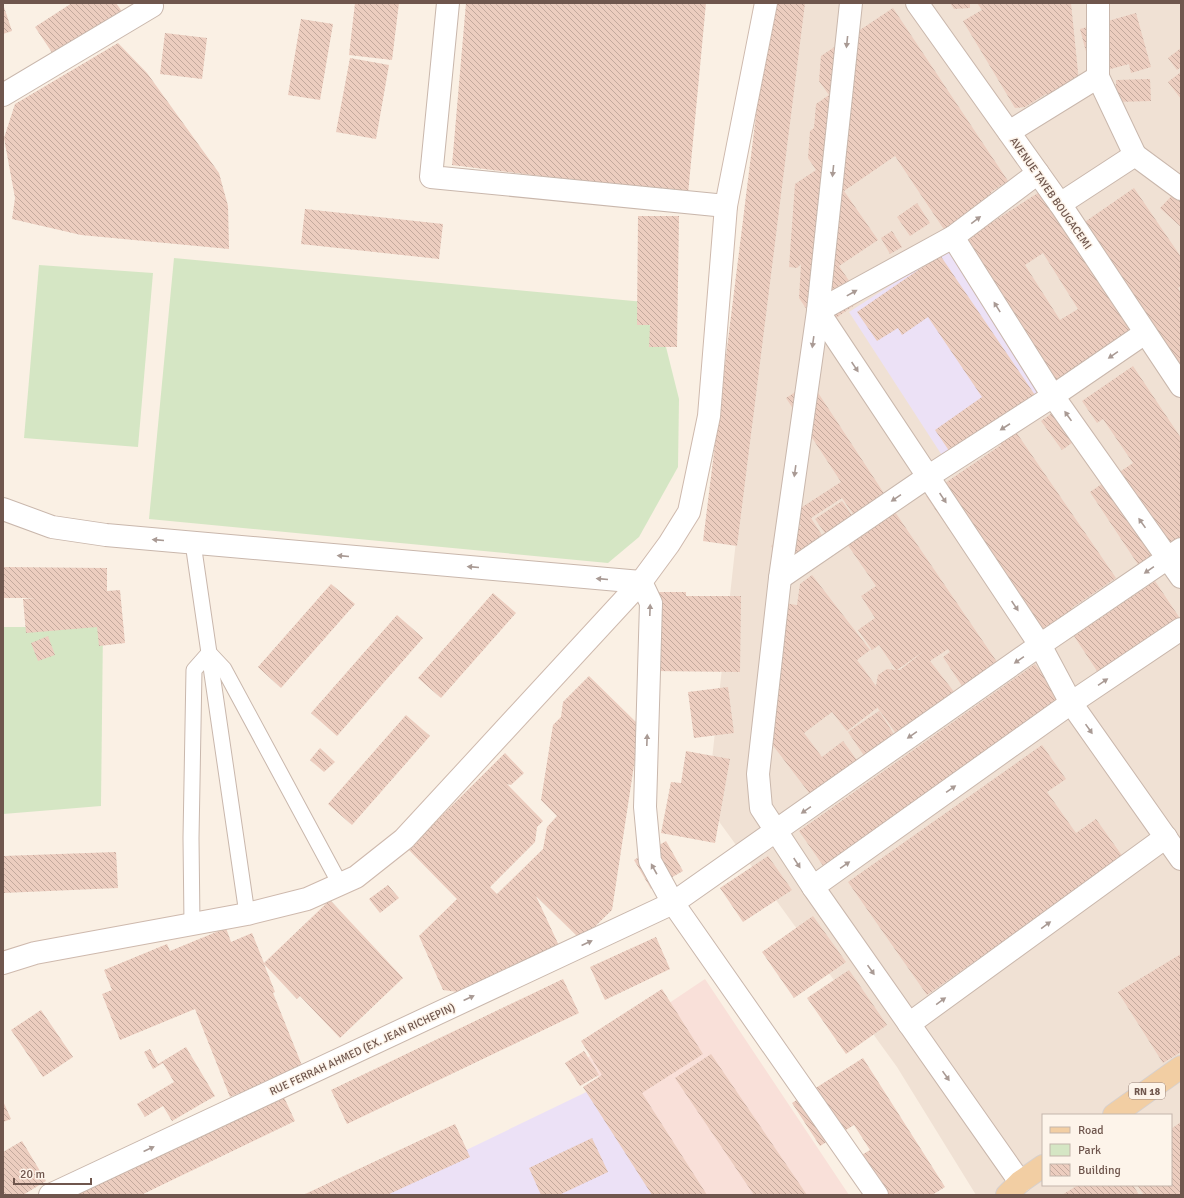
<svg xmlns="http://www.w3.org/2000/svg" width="1184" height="1198" viewBox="0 0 1184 1198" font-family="Signika,sans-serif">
<defs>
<pattern id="building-back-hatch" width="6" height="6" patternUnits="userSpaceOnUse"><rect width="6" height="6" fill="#eccdbf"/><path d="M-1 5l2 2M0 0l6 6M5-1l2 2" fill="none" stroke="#c3a99d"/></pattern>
</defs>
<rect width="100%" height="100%" fill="#faf0e4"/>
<path fill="#f0e1d4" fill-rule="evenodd" d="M795,3H1181V1195H976L897,1067L707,805ZM1043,1115H1171V1185H1043Z"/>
<path fill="#f9e0d9" d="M705,979L849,1195H664L603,1084L587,1058Z"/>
<g fill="#ece1f6">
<path d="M950,247L1046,395L945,460L849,312Z"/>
<path d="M603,1084L664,1195H373Z"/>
</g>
<g fill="#d5e6c4">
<path d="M174,258L655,303L679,399L678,467L639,537L608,563L149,519Z"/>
<path d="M39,265L153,273L138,447L24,438Z"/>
<path d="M3,627H103L101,806L3,814Z"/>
</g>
<g fill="url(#building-back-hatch)" fill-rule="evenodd">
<path d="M72,3H116L123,13L55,57L35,27Z"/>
<path d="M355,3H399L392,60L349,55Z"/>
<path d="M466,3H706L688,194L452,165Z"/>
<path d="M770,3H805L737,546L703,541Z"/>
<path d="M950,3H970V8L954,9Z"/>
<path d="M977,3H1071L1079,82L1059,93L1046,94L1025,107L1015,108L963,21L982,10Z"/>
<path d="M3,4L12,31L3,34Z"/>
<path d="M893,8L1008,181L991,192L990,200L945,231L895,156L844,191L878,240L839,266L862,300L820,329L799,298L801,264L797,268L789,267L795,184L816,170L808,158L810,131L814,128L816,104L829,95L819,81L821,56Z"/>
<path d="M1136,13L1151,67L1131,73L1129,64L1092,74L1080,29Z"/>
<path d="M301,19L333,24L320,100L288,95Z"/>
<path d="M165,33L207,38L202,79L160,74Z"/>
<path d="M118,43L147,73L219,173L228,206L229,249L81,235L12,219L15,198L4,138L15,104Z"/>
<path d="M1181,48V67L1177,70L1168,58Z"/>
<path d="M350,58L389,65L376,139L336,132Z"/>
<path d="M1181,72V99L1168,82Z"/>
<path d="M1150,79L1151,101L1116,102V80Z"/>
<path d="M1181,186V227L1160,208Z"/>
<path d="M1134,188L1181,257V286L1178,288L1181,293V375L1079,226Z"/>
<path d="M1041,191L1133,334L1054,385L961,242ZM1043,253L1078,309L1060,320L1025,265Z"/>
<path d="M917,203L930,223L910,236L897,217Z"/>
<path d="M305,209L443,224L439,259L301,244Z"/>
<path d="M638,216H679L677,347H649L650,325H637Z"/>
<path d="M892,231L902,247L890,254L881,238Z"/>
<path d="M940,255L1039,401L954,458L935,430L982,397L928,317L902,335L898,328L877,341L857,312Z"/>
<path d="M1133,366L1181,438V542L1141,569L1090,492L1133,463L1103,419L1097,423L1082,401Z"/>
<path d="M811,382L889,501L858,521L842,498L811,518L825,540L784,566L771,546L801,526L793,513L841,482L786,398Z"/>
<path d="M1062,406L1083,435L1062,450L1041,421Z"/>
<path d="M1014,429L1116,578L1072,608L1076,613L1029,645L926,496L1001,445L998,441Z"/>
<path d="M842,501L854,518L827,536L815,519Z"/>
<path d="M895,512L997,662L962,686L943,657L950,652L948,649L930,661L962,702L897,735L877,707V708L847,731L832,712L804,733L822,757L843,741L859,763L813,798L765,735L783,603L797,605L800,584L812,575L870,650L857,660L876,686L878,675L887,669L896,670L879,645L872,650L858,630L875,618L861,596L876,586L847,544ZM924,651L900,670H897Z"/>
<path d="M3,567L107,568V591L120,590L125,643L99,646L97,627L26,633L23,599L35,598H3Z"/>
<path d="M1155,581L1181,620L1101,677L1074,636Z"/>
<path d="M331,584L355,604L281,688L258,667Z"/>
<path d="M654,592H686V596H741L740,672L653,671Z"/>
<path d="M493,593L516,613L441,698L418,678Z"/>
<path d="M397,615L423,638L337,736L311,713Z"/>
<path d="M48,636L55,655L38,661L31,643Z"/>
<path d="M1035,664L1061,701L824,867L799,831Z"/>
<path d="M589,676L640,726L612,910L583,938H579L536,896L561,950L465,993L443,990L419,936L457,899L408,849L505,753L524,773L511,785L507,784L543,821L537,827L535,842L490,887L497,894L543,849L547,827L557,816L541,800L553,725L561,717L563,702Z"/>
<path d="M728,687L734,733L694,738L688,692Z"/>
<path d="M879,711L897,739L867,760L848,732Z"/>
<path d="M406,715L430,736L352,825L328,804Z"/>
<path d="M1042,745L1066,779L1047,792L1076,833L1096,819L1123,857L927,995L848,882Z"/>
<path d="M320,748L335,762L324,772L310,760Z"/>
<path d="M686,751L730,759L715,843L661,833L671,782L681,783Z"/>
<path d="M666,841L683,871L651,889L634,860Z"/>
<path d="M116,852L118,888L3,893V856Z"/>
<path d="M768,856L792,890L743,922L720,888Z"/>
<path d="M388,885L399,898L380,913L369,899Z"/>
<path d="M330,900L403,978L340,1038L300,996L297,999L264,964L275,992L273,993L303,1068L230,1097L195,1009L120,1040L102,994L112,990L104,970L167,944L170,951L226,928L231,942L252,933L264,963Z"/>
<path d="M813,916L846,962L794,998L762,952Z"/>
<path d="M656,937L670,969L605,1000L590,967Z"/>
<path d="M1181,954V1052L1163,1063L1118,992Z"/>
<path d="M849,970L887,1025L846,1054L807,998Z"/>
<path d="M563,979L579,1013L347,1124L331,1090Z"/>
<path d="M662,989L703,1054L642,1093L707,1195H652L583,1087L602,1075L581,1041Z"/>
<path d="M41,1010L73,1057L43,1077L11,1030Z"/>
<path d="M186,1047L215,1096L172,1121L163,1106L145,1117L137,1104L174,1082L163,1063L153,1069L144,1052L150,1049L158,1064Z"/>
<path d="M584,1051L599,1075L580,1086L565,1063Z"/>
<path d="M711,1054L807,1195H754L675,1078Z"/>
<path d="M863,1058L945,1187L932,1195H885L860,1156L870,1150L854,1125L820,1146L792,1103Z"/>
<path d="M282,1093L295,1121L141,1195H66Z"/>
<path d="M3,1101L11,1119L3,1122Z"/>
<path d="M1181,1122V1195H1144L1137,1185H1171V1129Z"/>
<path d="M455,1124L470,1157L387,1195H303Z"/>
<path d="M592,1138L608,1172L559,1195H541L529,1168Z"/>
<path d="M22,1141L46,1181L23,1195H3V1152Z"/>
<path d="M1078,1185H1133L1139,1195H1062Z"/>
</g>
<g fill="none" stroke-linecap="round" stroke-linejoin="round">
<g stroke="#c9b7ac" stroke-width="17">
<g id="service">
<path d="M193,543L247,914"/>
<path d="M192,924L191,838L194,670L209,653L224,669L340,884"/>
</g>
</g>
<g stroke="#c9b7ac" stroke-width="24">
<g id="minor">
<path d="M448,3L431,177L726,206"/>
<path d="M851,3L818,311L780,578L758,774L761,808L813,887L1020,1182"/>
<path d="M917,3L1060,204L1181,386"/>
<path d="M1098,3V77L1135,155"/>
<path d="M3,95L152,6"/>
<path d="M1009,132L1098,77"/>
<path d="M1038,173L953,237L818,311L1040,645L1071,703L1181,859"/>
<path d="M1060,204L1135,155L1181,189"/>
<path d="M953,237L1053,396L1181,577"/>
<path d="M3,509L52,527L106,535L641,582L651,603L645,807L650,861L673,903L877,1195"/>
<path d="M780,578L929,476L1053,396L1145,333"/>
<path d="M813,887L1071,703L1181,629"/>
<path d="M909,1024L1166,837"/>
<path d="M50,1195L673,903L1040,645L1181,549"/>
</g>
</g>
<g stroke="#ceb9ad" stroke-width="24">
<path id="secondary" d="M3,963L35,953L247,914L307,899L356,877L404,839L641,582L669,544L689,512L709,416L726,206L766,3"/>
</g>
<g stroke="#d7d0cd" stroke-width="24">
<g id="primary">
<path d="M1114,1115L1181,1067"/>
<path d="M1007,1195L1020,1182L1043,1166"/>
</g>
</g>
<use href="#service" stroke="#fff" stroke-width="15"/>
<use href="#minor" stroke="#fff" stroke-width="22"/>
<use href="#secondary" stroke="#fff" stroke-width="22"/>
<use href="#primary" stroke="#f2cea3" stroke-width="22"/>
</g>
<defs><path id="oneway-solid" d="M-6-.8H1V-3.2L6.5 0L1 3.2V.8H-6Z"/></defs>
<g fill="#a99a94">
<use href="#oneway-solid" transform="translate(847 42) rotate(96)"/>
<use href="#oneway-solid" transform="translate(833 171) rotate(96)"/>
<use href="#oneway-solid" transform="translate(976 220) rotate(-37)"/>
<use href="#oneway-solid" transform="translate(852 293) rotate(-29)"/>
<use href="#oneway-solid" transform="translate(997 307) rotate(-122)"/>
<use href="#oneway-solid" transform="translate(813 342) rotate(98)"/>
<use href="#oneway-solid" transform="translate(1113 355) rotate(145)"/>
<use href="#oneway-solid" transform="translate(855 367) rotate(56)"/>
<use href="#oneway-solid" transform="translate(1068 416) rotate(-125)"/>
<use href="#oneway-solid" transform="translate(1005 427) rotate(147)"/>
<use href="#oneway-solid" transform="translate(795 471) rotate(98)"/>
<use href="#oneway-solid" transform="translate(896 498) rotate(146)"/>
<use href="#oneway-solid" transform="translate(943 498) rotate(56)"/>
<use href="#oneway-solid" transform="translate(1142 523) rotate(-125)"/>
<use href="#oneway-solid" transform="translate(158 540) rotate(-175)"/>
<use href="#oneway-solid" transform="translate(343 556) rotate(-175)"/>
<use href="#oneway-solid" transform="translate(473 567) rotate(-175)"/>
<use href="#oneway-solid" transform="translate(1149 570) rotate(145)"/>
<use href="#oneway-solid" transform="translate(602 579) rotate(-175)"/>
<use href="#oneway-solid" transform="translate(1015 606) rotate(56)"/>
<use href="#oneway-solid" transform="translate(650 610) rotate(-88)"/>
<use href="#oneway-solid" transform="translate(1019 660) rotate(145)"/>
<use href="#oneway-solid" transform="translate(1103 682) rotate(-34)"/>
<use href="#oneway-solid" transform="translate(1089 729) rotate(55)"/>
<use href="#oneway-solid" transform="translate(912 735) rotate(145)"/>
<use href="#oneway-solid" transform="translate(647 740) rotate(-88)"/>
<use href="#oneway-solid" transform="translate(951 789) rotate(-35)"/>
<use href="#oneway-solid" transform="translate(806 810) rotate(145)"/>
<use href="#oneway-solid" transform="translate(797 863) rotate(57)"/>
<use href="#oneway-solid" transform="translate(845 865) rotate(-35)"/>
<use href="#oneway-solid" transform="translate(654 869) rotate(-119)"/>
<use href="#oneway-solid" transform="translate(1046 925) rotate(-36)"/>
<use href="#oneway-solid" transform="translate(587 943) rotate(-25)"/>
<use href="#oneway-solid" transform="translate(871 970) rotate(55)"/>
<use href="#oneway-solid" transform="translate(469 998) rotate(-25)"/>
<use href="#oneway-solid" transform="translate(941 1001) rotate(-36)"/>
<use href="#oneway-solid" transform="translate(946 1076) rotate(55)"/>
<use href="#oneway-solid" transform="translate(149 1149) rotate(-25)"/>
</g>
<g text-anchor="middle" stroke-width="3" stroke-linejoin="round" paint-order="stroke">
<rect fill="#fdf4ea" stroke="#9a857c" stroke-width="1" x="1129" y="1083" width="36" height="16" rx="3"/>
<g font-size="10" font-weight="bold" fill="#6f564d">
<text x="1147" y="1095">RN 18</text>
</g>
<g font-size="11" fill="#6f564d" stroke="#fdf4ea">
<text transform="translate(1051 193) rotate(55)" y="4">AVENUE TAYEB BOUGACEMI</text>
<text transform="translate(362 1049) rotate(-25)" y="4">RUE FERRAH AHMED (EX. JEAN RICHEPIN)</text>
</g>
</g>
<rect width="1184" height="1198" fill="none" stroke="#6f564d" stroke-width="8"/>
<rect x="1042" y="1114" width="130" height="72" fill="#fdf4ea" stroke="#c4b5ab"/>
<rect x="1050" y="1127" width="20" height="6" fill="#f2cea3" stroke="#c4b5ab"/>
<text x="1078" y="1134" font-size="12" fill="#6f564d">Road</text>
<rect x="1050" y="1144" width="20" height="12" fill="#d5e6c4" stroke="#c4b5ab"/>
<text x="1078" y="1154" font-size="12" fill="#6f564d">Park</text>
<rect x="1050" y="1164" width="20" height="12" fill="url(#building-back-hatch)" stroke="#c4b5ab"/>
<text x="1078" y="1174" font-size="12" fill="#6f564d">Building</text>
<path d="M14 1178v6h77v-6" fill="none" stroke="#6f564d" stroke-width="2"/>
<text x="20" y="1178" font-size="12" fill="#6f564d" stroke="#fdf4ea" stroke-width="3" paint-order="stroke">20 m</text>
</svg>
